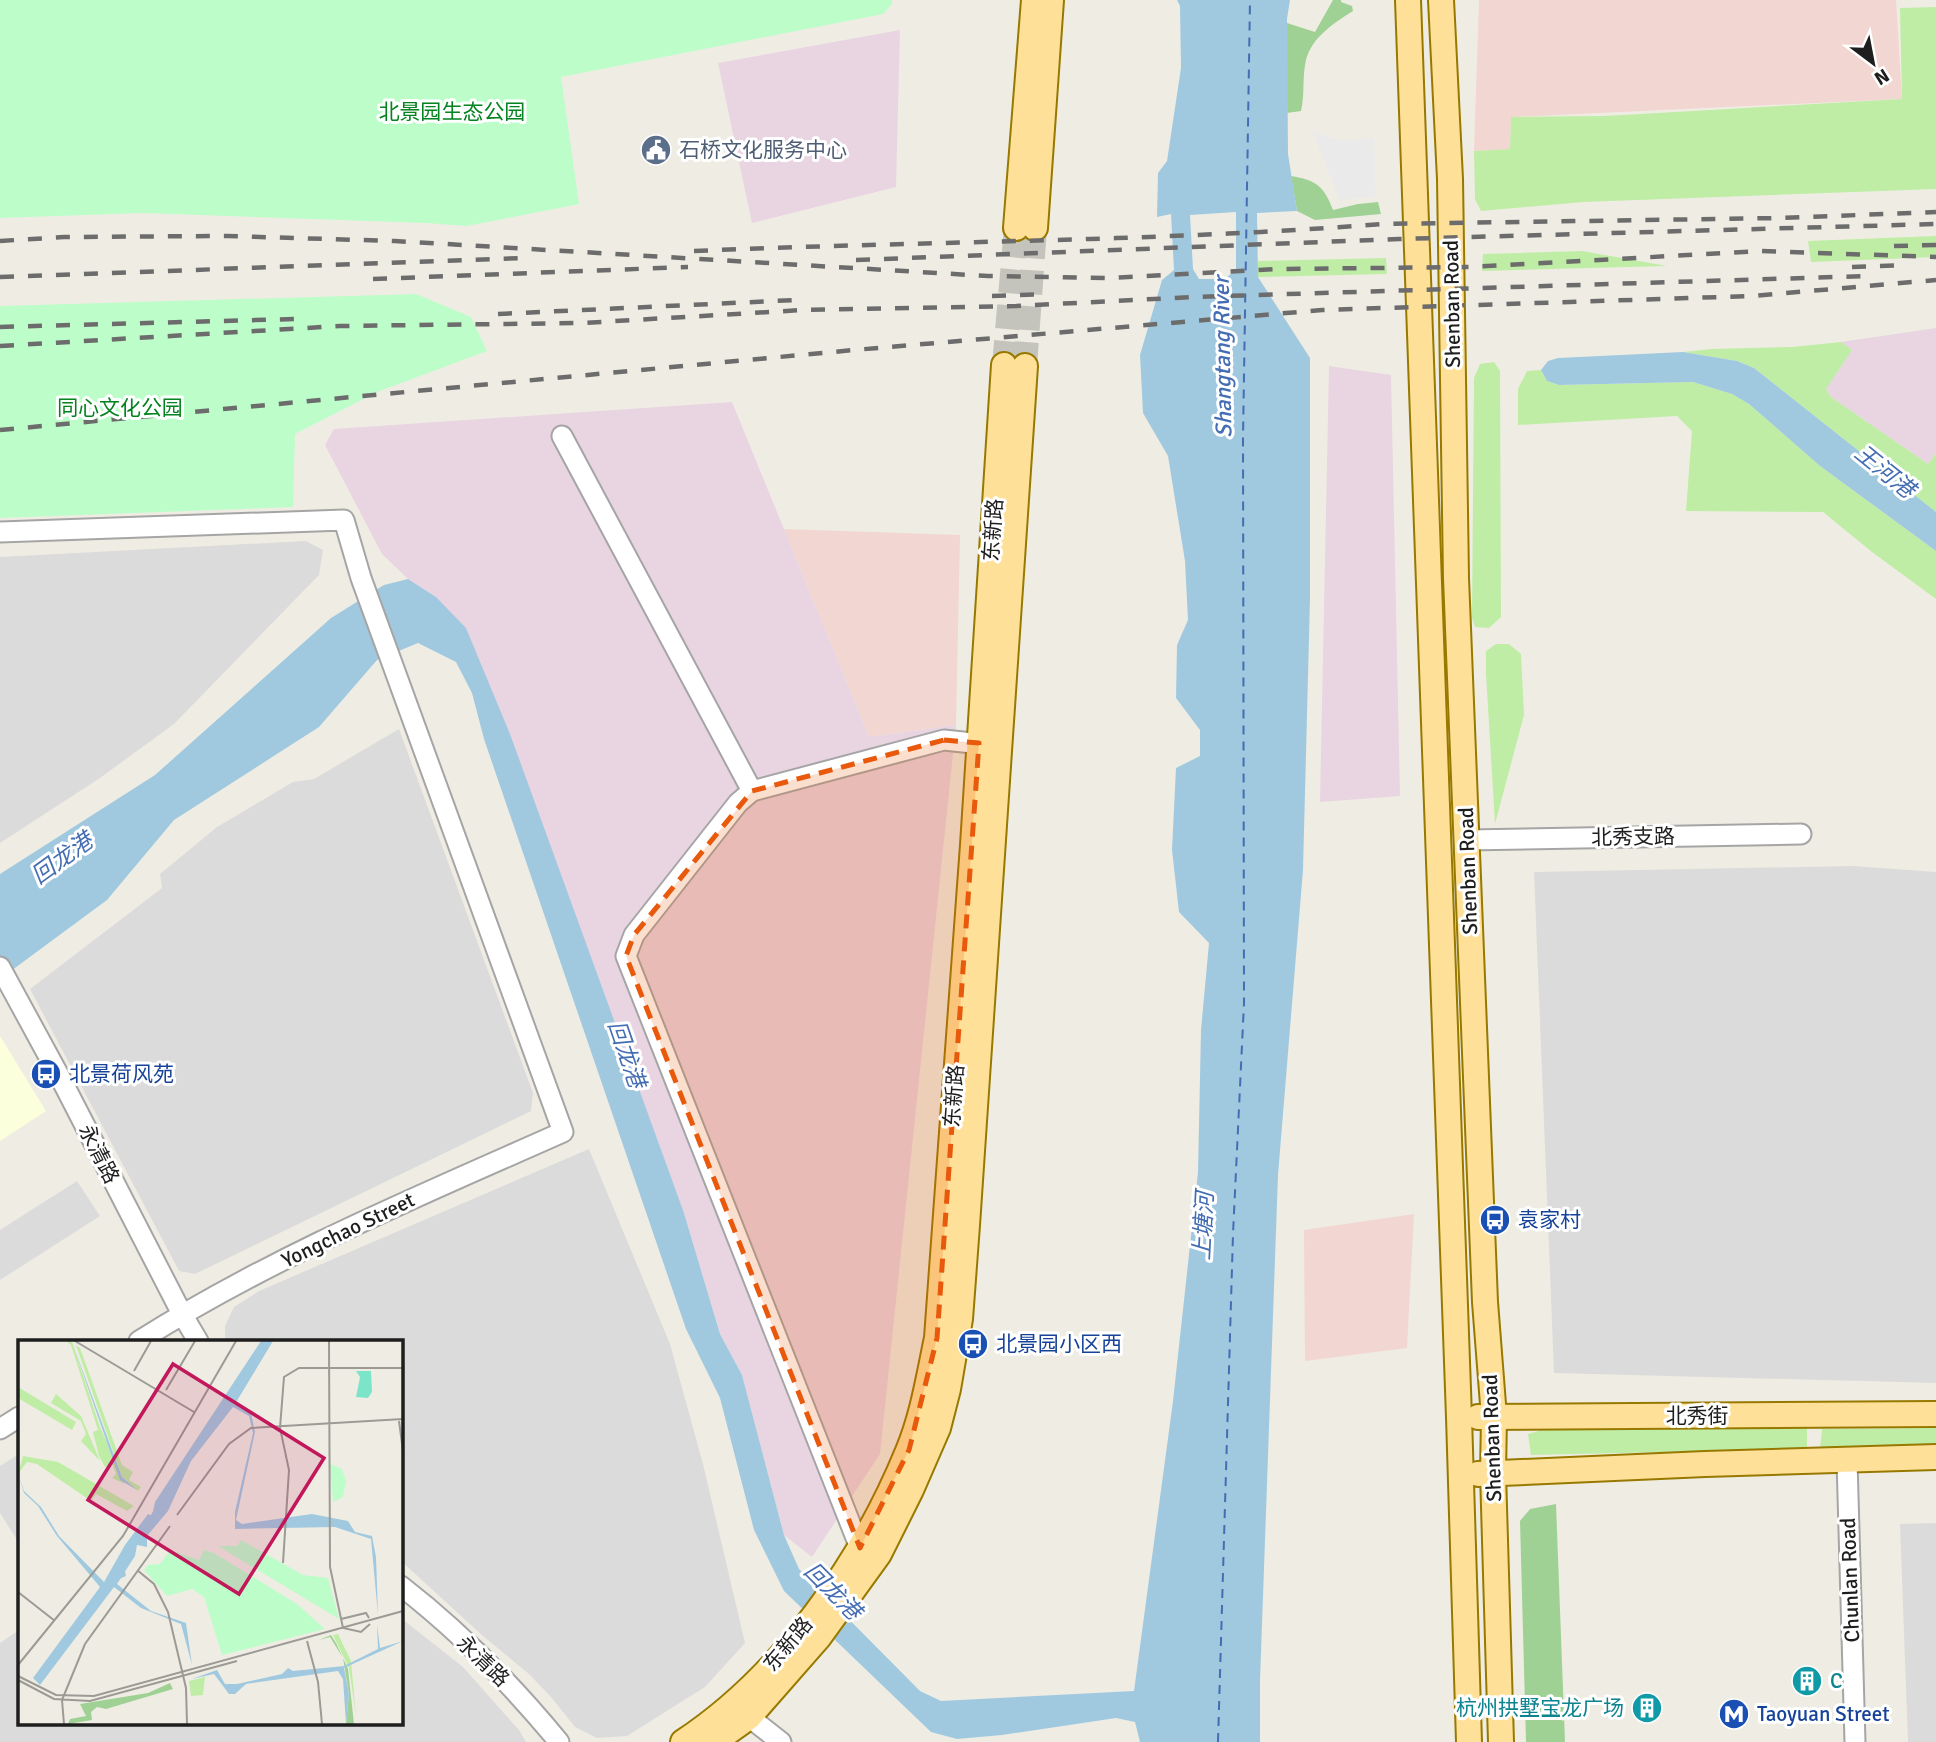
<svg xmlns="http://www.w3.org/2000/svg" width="1936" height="1742" viewBox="0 0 1936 1742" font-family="Signika,'Noto Sans SC',sans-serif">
<rect width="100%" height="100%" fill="#efede3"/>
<g fill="#dcdbdb">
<path d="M306,541L323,550L319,575L174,724L100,778L0,843V557Z"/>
<path d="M399,729L533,1093L531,1111L195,1274L179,1271L30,989L162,888L160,874L217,827L293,782L314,779Z"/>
<path d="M1853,866L1936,872V1383L1554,1373L1534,872Z"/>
<path d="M589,1149L670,1344L703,1464L745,1643L705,1687L627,1736L597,1738L575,1727L551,1697L529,1674L483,1636L401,1561V1341H225V1326L234,1307L259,1291Z"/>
<path d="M77,1181L100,1216L0,1280V1230Z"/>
<path d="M19,1454V1543L0,1513V1466Z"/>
<path d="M1936,1523V1742H1908L1900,1524Z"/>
<path d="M401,1618L463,1667L519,1730L526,1742H0V1643L19,1630V1723H401Z"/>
</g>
<g fill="#f2d6d1">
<path d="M1479,0H1896L1902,99L1511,117L1510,149L1474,151Z"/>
<path d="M784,529L960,535L956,725L869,737Z"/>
<path d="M1414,1214L1407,1348L1305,1361L1304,1230Z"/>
</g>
<g fill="#e9d4e2">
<path d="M900,30L896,187L752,223L718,63Z"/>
<path d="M1936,328V453L1928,464L1831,397L1826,389L1852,350L1841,342Z"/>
<path d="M1329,366L1391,375L1400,796L1320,802Z"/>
<path d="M732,402L869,737L956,725L880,1454L812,1557L784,1535L742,1375L720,1334L684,1213L436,597L408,579L382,554L325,445L334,429Z"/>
</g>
<path fill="#fbffdc" d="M0,1036L46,1111L0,1141Z"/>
<g fill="#bfeda5">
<path d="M1936,7V189L1583,202L1481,211L1475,199L1474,151L1510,149L1511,117L1605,116L1902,99L1900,8Z"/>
<path d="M1936,236V257L1811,262L1808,241Z"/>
<path d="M1582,251L1667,266L1482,271L1483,254Z"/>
<path d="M1386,258L1387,274L1258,277V261Z"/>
<path d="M1841,342L1852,350L1826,389L1831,397L1928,464L1936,453V512L1754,368L1737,361L1683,352L1712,349L1792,347Z"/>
<path d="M1494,362L1500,371L1501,617L1489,628L1475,627L1472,618L1474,378L1480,364Z"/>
<path d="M1541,370L1547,381L1559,385L1693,382L1732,394L1749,404L1820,466L1936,551V599L1872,552L1823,512L1686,511L1692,431L1677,416L1518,425V389L1527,371Z"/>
<path d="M1496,644H1509L1521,654L1524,715L1495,824L1486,674V651Z"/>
<path d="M1807,1427V1449L1531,1455L1528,1434L1542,1430Z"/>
<path d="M1936,1428V1445L1820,1449L1822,1429Z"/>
</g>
<g fill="#9fd195">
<path d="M1333,0H1341V2L1352,6L1353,11C1334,23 1312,37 1306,60C1302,76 1305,95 1301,111L1287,113V23L1315,32Z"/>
<path d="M1291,176C1316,180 1324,186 1333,210L1358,204L1378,202L1381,214L1315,220L1297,211Z"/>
<path d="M1556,1504L1565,1742H1526L1520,1521L1530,1509Z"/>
</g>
<g fill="#bdfdca">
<path d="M0,0H892V4L883,14L561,77L579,204L467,226L426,223L142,213L0,218Z"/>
<path d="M416,294L471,317L487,351L377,392L295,434L293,507L0,518V306Z"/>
</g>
<path fill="#eaeaea" d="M1312,131L1342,141L1374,138L1376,196L1340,201Z"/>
<g fill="#a0c9e0" fill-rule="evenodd">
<path d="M1177,0H1290L1287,19L1288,154L1297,211L1257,213L1258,277L1310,358V599L1303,870L1278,1175L1260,1681V1742H1140L1135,1722L1116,1718L1002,1735L957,1739L931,1732L784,1591L754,1530L720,1398L686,1329L484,739L472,693L456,662L418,643L377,660L319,727L174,820L107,900L0,979V874L155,775L331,618L384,585L408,579L436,597L466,628L510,734L684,1213L720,1334L742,1375L784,1535L799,1569L920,1691L941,1701L1134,1691L1173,1401L1198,1172L1201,1030L1209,943L1179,912L1172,850L1176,768L1200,756V730L1176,698L1177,645L1188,620L1185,561L1168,456L1143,413L1140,355L1162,280L1174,270L1171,214L1157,217L1158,173L1167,161L1181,68L1180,6ZM1236,212V269L1225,279H1199L1193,269L1190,215Z"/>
<path d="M1683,352L1737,361L1754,368L1936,512V551L1820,466L1749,404L1732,394L1693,382L1559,385L1547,381L1541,370L1548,361L1558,358Z"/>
</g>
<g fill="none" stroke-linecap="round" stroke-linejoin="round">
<path stroke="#446db3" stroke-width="2" stroke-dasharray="9 7" stroke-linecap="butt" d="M1218,1742L1233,1234L1244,1003L1243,438L1250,0"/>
<g stroke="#c5c4bc" stroke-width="24" stroke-dasharray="24 12" stroke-linecap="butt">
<path d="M1004,365L1016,228"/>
<path d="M1025,366L1035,228"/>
</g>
<g stroke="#a5a5a5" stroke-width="23">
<g id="minor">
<path d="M562,436L752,791"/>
<path d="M0,532L344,520L361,578L563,1132C419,1196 272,1257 139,1341"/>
<path d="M1466,840L1801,834"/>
<path d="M0,967L62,1081L182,1314L198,1341"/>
<path d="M0,1429L19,1417"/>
<path d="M1847,1460L1855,1742"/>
<path d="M860,1548L626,956L634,935L738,803L752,791L944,740L991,745"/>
<path d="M401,1586C459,1631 512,1685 559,1742"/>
<path d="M749,1717L781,1742"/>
</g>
</g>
<g stroke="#977900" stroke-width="28">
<g id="major">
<path d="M1408,0L1459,1417L1469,1742"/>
<path d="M1441,0L1450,179L1456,578L1485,1302L1494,1417L1493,1473L1501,1742"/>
<path d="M1016,228L1034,0"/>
<path d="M1035,228L1051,0"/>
<path d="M1478,1417L1936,1414"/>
<path d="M1478,1474L1705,1464L1936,1457"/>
<path d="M683,1742C783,1676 863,1561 908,1451C923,1415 929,1376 937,1338L973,845L1004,365"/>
<path d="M714,1742L749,1717L819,1637L879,1554L911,1490L938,1428L948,1389L960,1319L967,1225L1025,366"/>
</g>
</g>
<use href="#minor" stroke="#fff" stroke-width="19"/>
<use href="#major" stroke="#ffe098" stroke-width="24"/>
<g stroke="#6c6c6c" stroke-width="4.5" stroke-dasharray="14 14" stroke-linecap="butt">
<path d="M0,241L64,237L227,236L395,241L988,276L1107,278L1279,269L1470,267L1762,251L1936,257"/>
<path d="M1894,246L1936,245"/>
<path d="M694,251C923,241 1153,242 1382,224L1781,218L1936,212"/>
<path d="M856,260L1399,239L1936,224"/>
<path d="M1852,267L1905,265"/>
<path d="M0,277L523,258"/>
<path d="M373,279L688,267"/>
<path d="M992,296L1044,294"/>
<path d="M498,314L796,300"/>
<path d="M0,327L295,319"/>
<path d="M0,346L340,326L583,323L803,310L1016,306L1193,297L1867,276"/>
<path d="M0,430L854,350L1322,310L1752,296L1936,280"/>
</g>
</g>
<path fill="#e8590c" fill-opacity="0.2" stroke="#e8590c" stroke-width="5" stroke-dasharray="14 9" stroke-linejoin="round" d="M944,740L979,743L937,1338L909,1450L860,1548L626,956L634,935L752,791Z"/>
<defs>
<g id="civic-disc" transform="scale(1.575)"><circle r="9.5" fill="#5c6f8a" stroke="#fff"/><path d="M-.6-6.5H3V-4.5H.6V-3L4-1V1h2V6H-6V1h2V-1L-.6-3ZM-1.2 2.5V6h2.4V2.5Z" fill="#fff"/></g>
<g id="bus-disc" transform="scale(1.575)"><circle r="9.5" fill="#1a4fb4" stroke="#fff"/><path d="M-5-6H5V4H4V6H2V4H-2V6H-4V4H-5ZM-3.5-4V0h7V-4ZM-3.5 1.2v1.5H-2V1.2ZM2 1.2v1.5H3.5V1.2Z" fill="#fff"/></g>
<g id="building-disc" transform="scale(1.575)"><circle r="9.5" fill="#0f9aa8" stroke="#fff"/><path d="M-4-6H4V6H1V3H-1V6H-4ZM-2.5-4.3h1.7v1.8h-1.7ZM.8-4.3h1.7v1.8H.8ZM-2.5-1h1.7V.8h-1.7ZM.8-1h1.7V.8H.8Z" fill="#fff"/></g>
<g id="metro-disc" transform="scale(1.575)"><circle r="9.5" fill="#1a4fb4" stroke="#fff"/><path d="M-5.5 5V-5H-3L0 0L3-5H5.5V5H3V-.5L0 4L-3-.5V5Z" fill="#fff"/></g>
</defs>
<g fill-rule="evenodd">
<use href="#civic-disc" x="656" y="150"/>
<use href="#bus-disc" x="46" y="1074"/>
<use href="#bus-disc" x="1495" y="1220"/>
<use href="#bus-disc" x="973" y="1344"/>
<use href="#building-disc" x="1807" y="1681"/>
<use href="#building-disc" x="1647" y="1708"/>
<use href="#metro-disc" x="1734" y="1714"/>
</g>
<g text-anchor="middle" stroke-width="6" stroke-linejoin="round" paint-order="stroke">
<g font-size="21" fill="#058320" stroke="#fff">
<text x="452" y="119">北景园生态公园</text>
<text x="120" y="415">同心文化公园</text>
</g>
<g font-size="21" fill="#4e5e75" stroke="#fff" text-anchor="start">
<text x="679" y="157">石桥文化服务中心</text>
</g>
<g font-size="21" fill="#1e1e1e" stroke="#fff">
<text transform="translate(1452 304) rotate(-91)" y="7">Shenban Road</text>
<text transform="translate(993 530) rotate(-86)" y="7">东新路</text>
<text transform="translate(1633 837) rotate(-1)" y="7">北秀支路</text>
<text transform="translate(1468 871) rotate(-92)" y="7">Shenban Road</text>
<text transform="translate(954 1096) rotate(-86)" y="7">东新路</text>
<text transform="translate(99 1154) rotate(63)" y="7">永清路</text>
<text transform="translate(348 1230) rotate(-26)" y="7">Yongchao Street</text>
<text x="1697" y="1423">北秀街</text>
<text transform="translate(1492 1438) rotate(-92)" y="7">Shenban Road</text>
<text transform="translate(1850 1580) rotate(-92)" y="7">Chunlan Road</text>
<text transform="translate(788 1644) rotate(-50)" y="7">东新路</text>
<text transform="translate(483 1661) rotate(44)" y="7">永清路</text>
</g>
<g font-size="21" fill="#164399" stroke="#fff" text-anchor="start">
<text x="69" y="1081">北景荷风苑</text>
<text x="1518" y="1227">袁家村</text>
<text x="996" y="1351">北景园小区西</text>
<text x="1757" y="1721">Taoyuan Street</text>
</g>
<g font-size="21" fill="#0d838f" stroke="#fff" text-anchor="start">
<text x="1830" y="1688">C</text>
<text x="1624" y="1715" text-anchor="end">杭州拱墅宝龙广场</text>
</g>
<g font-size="23" font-style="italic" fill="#446db3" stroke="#fff">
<text transform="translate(1222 357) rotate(-91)" y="8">Shangtang River</text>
<text transform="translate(1885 471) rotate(39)" y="8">王河港</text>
<text transform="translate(62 858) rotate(-36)" y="8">回龙港</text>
<text transform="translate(627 1054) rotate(71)" y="8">回龙港</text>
<text transform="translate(1203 1226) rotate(-87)" y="8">上塘河</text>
<text transform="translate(833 1591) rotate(45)" y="8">回龙港</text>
</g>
</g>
<g transform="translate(18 1340)">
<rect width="385" height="385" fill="#efede3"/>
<path d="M48,1L54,2L82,87L107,144L94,138L98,134L94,124L87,127L81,116L75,92L80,90L53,5ZM58,5L62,8L104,125L115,132L111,140L123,147L120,151L104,137ZM0,47L58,82L54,90L0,58ZM38,54L63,76L82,121L63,101L68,94L63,81L33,63ZM5,116L40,122L116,166L109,171L78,154L73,161L19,124L9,122L0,134ZM320,294L333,321L338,376L331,328L315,295ZM187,337L185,355L173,356L171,341Z" fill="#bfeda5"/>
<path d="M313,295L318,303L330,329L336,384H328L331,354L325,318L312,297L301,300ZM152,343L155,349L88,369L79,367L73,372L74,380L50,384L52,379L68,376L62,364L130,353Z" fill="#9fd195"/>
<path d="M312,124L324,129L328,141L325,157L315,162ZM223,200L285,235L310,238L321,279L200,206H219ZM152,210L181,220L186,210L196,213L279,264L307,289L204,315L186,257L174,249L149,256L126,230L130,225L142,224Z" fill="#bdfdca"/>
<path d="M338,31H353L354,52L350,58L338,57L342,37Z" fill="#7ce4c9"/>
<path d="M243,1H255L217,64L233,73L237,92L218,180L224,184L294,174L330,181L337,192L354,196L358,217L360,275L353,199L317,187L217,189V172L235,93L231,76L215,67L173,121L150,171L129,196V207L119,205L117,216L99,244L133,271L168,283L174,325L163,284L123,268L96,247L22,345L15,338L82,247L39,196L20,166L6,153L0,134L6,151L23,167L41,196L86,242L107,205L130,174L134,176L137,162ZM54,2L104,137L119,150L102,140ZM359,284L362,308L385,301L326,328L331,354L328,384L325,339L320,331L228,344L217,354H211L196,334L174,339L199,330L207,344H219L264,334L270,328L275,331L326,326L360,309Z" fill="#a0c9e0"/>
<path fill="none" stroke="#a0c9e0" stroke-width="3.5" d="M20,340L95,240L106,235L104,226L113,208L250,1"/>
<path fill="none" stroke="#9b9a94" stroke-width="2" d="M57,1L176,72M311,1L312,227L325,288L343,292L352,284M116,31L133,1M148,50L177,1M381,81L385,111M159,175L211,104L233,88L385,79M265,223L271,130L262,88L266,37L281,28H385M119,230L136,244L150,272L168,348L169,384M0,252L37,281M323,279L348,273L351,278M289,301L300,342L304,384M0,325L105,196L218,1M0,336L38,355L76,356L385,271M0,340L36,359L72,361L219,321M46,384L44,360L67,304L152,186"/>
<path fill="#c2185b" fill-opacity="0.15" stroke="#c2185b" stroke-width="3.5" d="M155,24L306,118L221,254L70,160Z"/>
<rect width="385" height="385" fill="none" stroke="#1e1e1e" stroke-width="3.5"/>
</g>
<g transform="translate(1873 63) rotate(148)" stroke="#ffffff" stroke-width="5" paint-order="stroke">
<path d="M0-5L12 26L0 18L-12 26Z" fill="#1e1e1e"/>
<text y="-10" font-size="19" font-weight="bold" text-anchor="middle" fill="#1e1e1e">N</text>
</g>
</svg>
